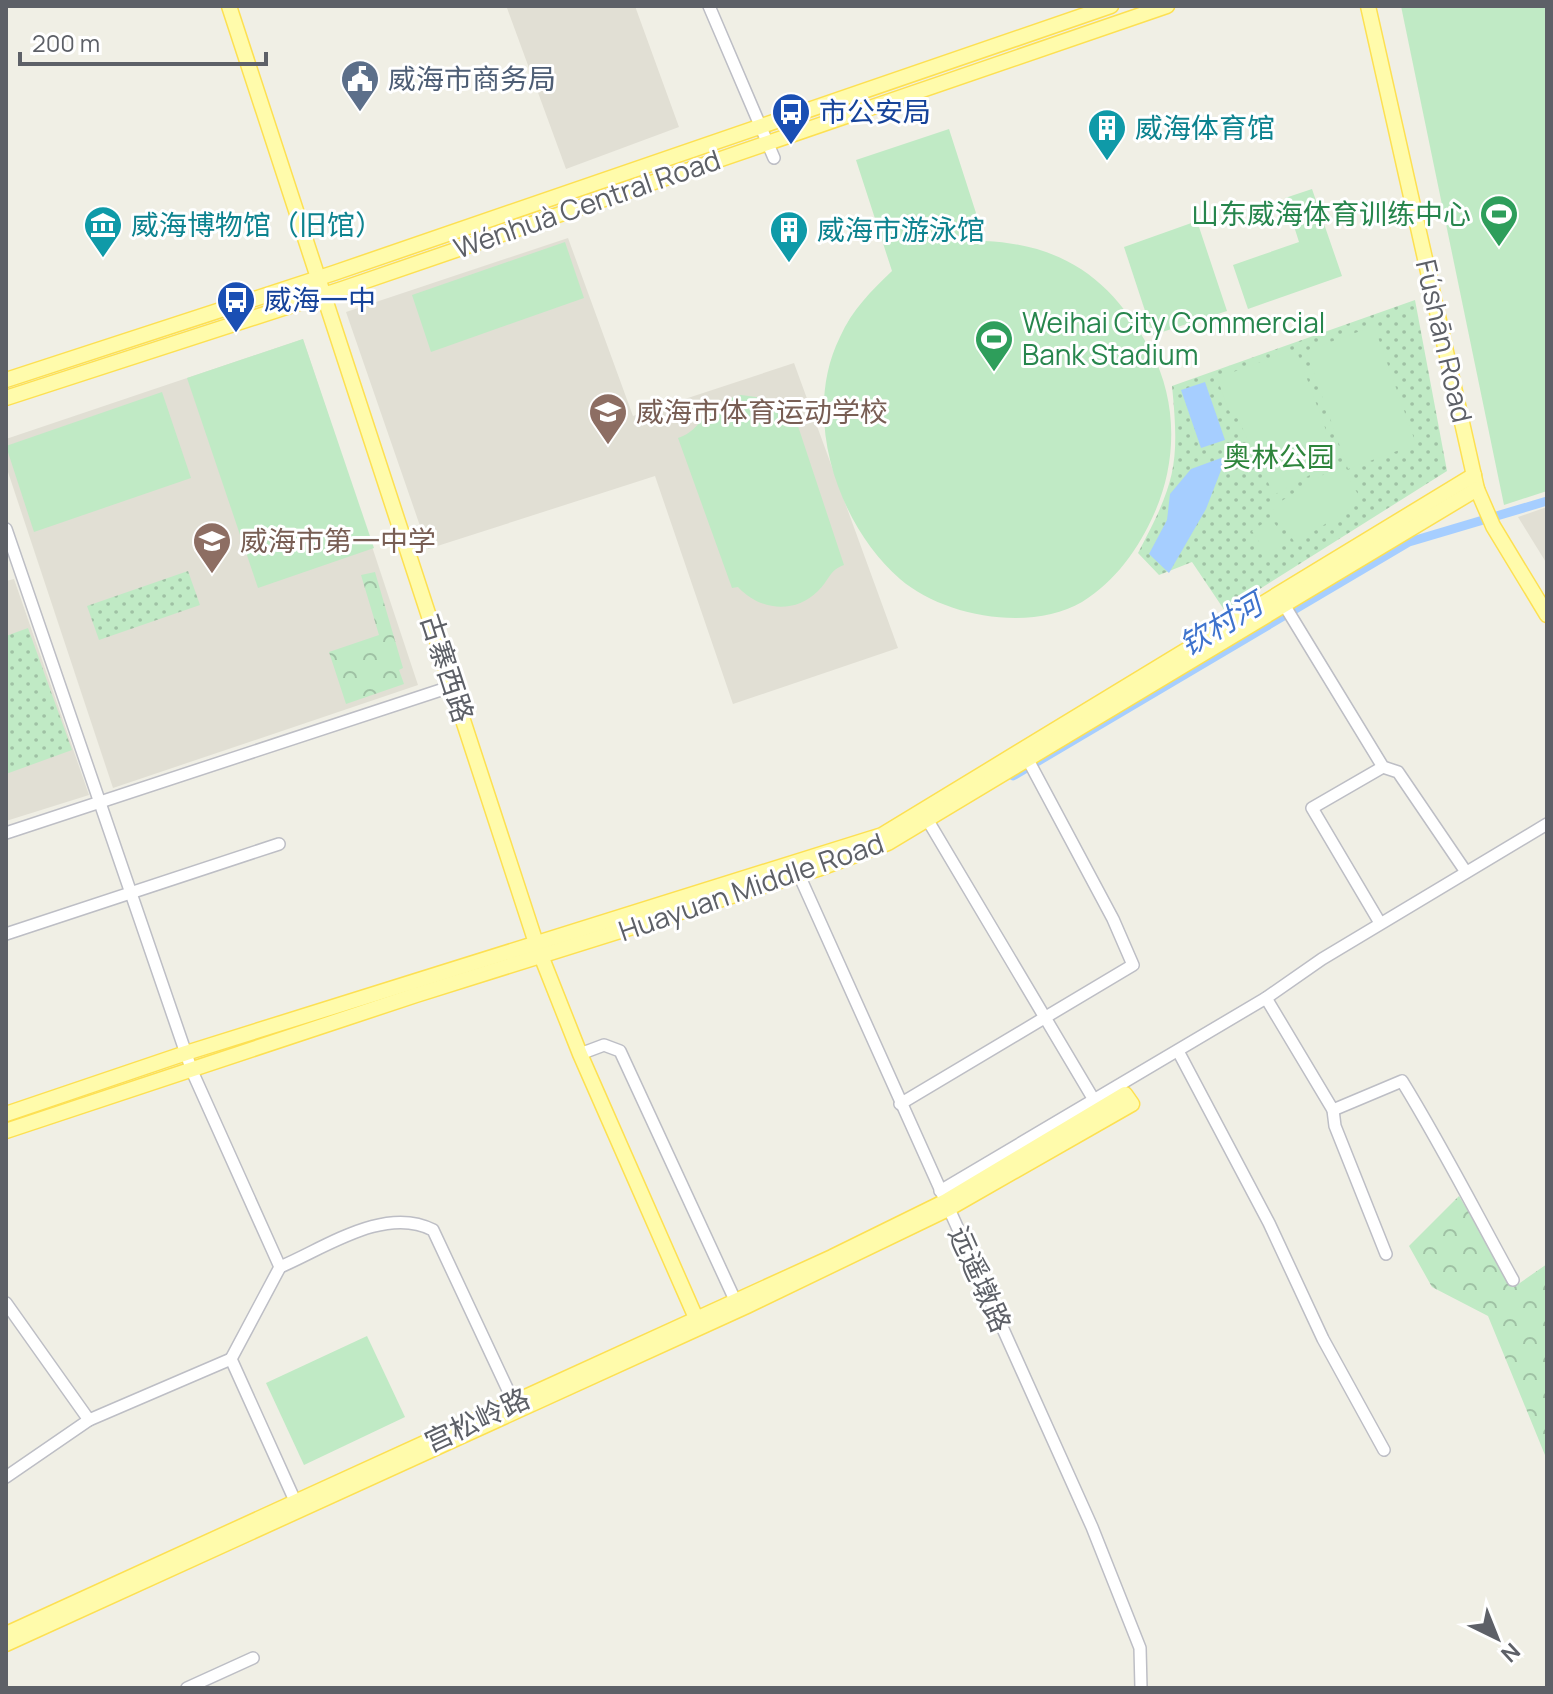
<svg xmlns="http://www.w3.org/2000/svg" width="1553" height="1694" viewBox="0 0 1553 1694" font-family="Manrope,'Noto Sans SC',sans-serif">
<defs>
<pattern id="green-dots" width="8" height="8" patternUnits="userSpaceOnUse" patternTransform="scale(2)"><rect width="8" height="8" fill="#c0eac5"/><path d="M2 2h.1M6 6h.1" fill="none" stroke="#9fc1a4" stroke-width="1.8" stroke-linecap="round"/></pattern>
<pattern id="forest-crowns" width="20" height="18" patternUnits="userSpaceOnUse" patternTransform="scale(2)"><rect width="20" height="18" fill="#c0eac5"/><path d="M2 6a3 3 0 1 1 6 0M12 15a3 3 0 1 1 6 0" fill="none" stroke="#9fc1a4"/></pattern>
</defs>
<rect width="100%" height="100%" fill="#f0efe5"/>
<g fill="#e1dfd4">
<path d="M513,6H635L679,127L566,169L507,8Z"/>
<path d="M568,238L633,416L794,363L898,648L733,704L655,476L428,549L346,312Z"/>
<path d="M303,339L418,685L113,788L6,466V439Z"/>
<path d="M1547,507V564L1518,517Z"/>
<path d="M14,579L89,795L6,821V581Z"/>
</g>
<g fill="url(#green-dots)">
<path d="M1415,300L1447,471L1225,611L1192,562L1159,575L1138,553C1175,483 1180,465 1172,386Z"/>
<path d="M188,571L200,605L99,640L87,606Z"/>
<path d="M28,628L72,750L6,774V636Z"/>
</g>
<g fill="url(#forest-crowns)">
<path d="M375,572L403,668L399,670L404,684L346,704L329,652L379,635L361,575Z"/>
<path d="M1459,1196L1514,1287L1547,1264V1460L1488,1316L1432,1287L1409,1246Z"/>
</g>
<g fill="#c0eac5">
<path d="M1401,6H1547V491L1504,505Z"/>
<path d="M949,129L985,241C1066,245 1113,281 1151,351C1178,402 1177,463 1154,514C1139,548 1115,582 1082,602C1031,632 944,617 900,579C837,524 801,415 840,337C852,310 871,291 892,271L856,160Z"/>
<path d="M1312,189L1342,276L1248,309L1233,265L1299,242L1285,198Z"/>
<path d="M1197,221L1227,311L1153,335L1124,247Z"/>
<path d="M565,242L584,298L431,352L412,295Z"/>
<path d="M1374,326L1416,444L1348,469L1306,351Z"/>
<path d="M303,339L374,548L258,588L187,378Z"/>
<path d="M1296,349L1337,460L1274,495L1237,417L1229,411L1217,378Z"/>
<path d="M162,392L191,478L34,532L6,446Z"/>
<path d="M741,395L771,399L798,426L844,565C829,570 829,581 818,591C794,615 759,610 738,587L732,588L678,438C704,430 702,404 741,395Z"/>
<path d="M1340,464L1362,501L1295,543L1272,507Z"/>
<path d="M1271,518L1287,542L1267,554L1252,531Z"/>
<path d="M367,1336L405,1417L304,1465L266,1383Z"/>
</g>
<g fill="#a6ceff">
<path d="M1205,382L1225,440L1201,448L1181,390Z"/>
<path d="M1221,458L1225,460L1206,509L1169,573L1149,554L1167,520L1170,494L1191,469Z"/>
</g>
<g fill="none" stroke-linecap="round" stroke-linejoin="round">
<path stroke="#a6ceff" stroke-width="9" d="M1013,776L1409,542L1547,501"/>
<g stroke="#bdbec5" stroke-width="14">
<g id="minor">
<path d="M709,6L774,158"/>
<path d="M6,529L192,1071L280,1267L231,1359L296,1503"/>
<path d="M1283,603L1383,767L1398,772L1466,872"/>
<path d="M927,819L1094,1100"/>
<path d="M6,833L453,686"/>
<path d="M799,875L1092,1527L1140,1648L1141,1688"/>
<path d="M1380,923L1312,808L1383,767"/>
<path d="M6,934L279,844"/>
<path d="M1266,998L1333,1110L1335,1126L1386,1254"/>
<path d="M1178,1051L1269,1223L1323,1339L1384,1450"/>
<path d="M580,1054L604,1045L620,1051L735,1300"/>
<path d="M900,1104L1133,965L1113,919L1027,758"/>
<path d="M1333,1110L1402,1081C1442,1146 1476,1213 1513,1280"/>
<path d="M940,1191L1266,998L1322,959L1547,824"/>
<path d="M280,1267C325,1248 385,1205 433,1230L514,1403"/>
<path d="M6,1303L89,1420L6,1477"/>
<path d="M89,1420L231,1359"/>
<path d="M187,1688L253,1658"/>
</g>
</g>
<g stroke="#fde052" stroke-width="17">
<g id="major">
<path d="M229,6L536,943L580,1054L696,1318"/>
<path d="M1368,6L1477,489L1493,526L1547,615"/>
<path d="M6,380L334,273L1111,6"/>
<path d="M6,398L342,289L1167,6"/>
<path d="M6,1114L186,1053L882,835L1474,475"/>
<path d="M6,1131L416,995L818,869L888,843L1477,489"/>
<path d="M6,1634L832,1257L946,1201L1125,1094L1132,1104L948,1209L747,1306L6,1644"/>
</g>
</g>
<use href="#minor" stroke="#fff" stroke-width="11"/>
<use href="#major" stroke="#fffbab" stroke-width="14"/>
</g>
<defs>
<g id="civic-pin" transform="scale(2)"><path d="M0 17L-7.5 6A9.5 9.5 0 1 1 7.5 6Z" fill="#5c6f8a" stroke="#fff"/><path d="M-.6-6.5H3V-4.5H.6V-3L4-1V1h2V6H-6V1h2V-1L-.6-3ZM-1.2 2.5V6h2.4V2.5Z" fill="#fff"/></g>
<g id="bus-pin" transform="scale(2)"><path d="M0 17L-7.5 6A9.5 9.5 0 1 1 7.5 6Z" fill="#1a4fb4" stroke="#fff"/><path d="M-5-6H5V4H4V6H2V4H-2V6H-4V4H-5ZM-3.5-4V0h7V-4ZM-3.5 1.2v1.5H-2V1.2ZM2 1.2v1.5H3.5V1.2Z" fill="#fff"/></g>
<g id="building-pin" transform="scale(2)"><path d="M0 17L-7.5 6A9.5 9.5 0 1 1 7.5 6Z" fill="#0f9aa8" stroke="#fff"/><path d="M-4-6H4V6H1V3H-1V6H-4ZM-2.5-4.3h1.7v1.8h-1.7ZM.8-4.3h1.7v1.8H.8ZM-2.5-1h1.7V.8h-1.7ZM.8-1h1.7V.8H.8Z" fill="#fff"/></g>
<g id="stadium-pin" transform="scale(2)"><path d="M0 17L-7.5 6A9.5 9.5 0 1 1 7.5 6Z" fill="#2e9e5b" stroke="#fff"/><path d="M0-5a6.5 5 0 1 0 0 10a6.5 5 0 1 0 0-10ZM-3.5-1.8h7v3.6h-7Z" fill="#fff"/></g>
<g id="museum-pin" transform="scale(2)"><path d="M0 17L-7.5 6A9.5 9.5 0 1 1 7.5 6Z" fill="#0f9aa8" stroke="#fff"/><path d="M0-6L6-3V-2H-6V-3ZM-5-1h2V3h-2ZM-1-1h2V3h-2ZM3-1h2V3H3ZM-6 4H6V6H-6Z" fill="#fff"/></g>
<g id="university-pin" transform="scale(2)"><path d="M0 17L-7.5 6A9.5 9.5 0 1 1 7.5 6Z" fill="#8d6e63" stroke="#fff"/><path d="M0-5L7-2L0 1L-7-2ZM-4 1L0 2.5L4 1V4Q0 6-4 4Z" fill="#fff"/></g>
<g id="school-pin" transform="scale(2)"><path d="M0 17L-7.5 6A9.5 9.5 0 1 1 7.5 6Z" fill="#8d6e63" stroke="#fff"/><path d="M0-5L7-2L0 1L-7-2ZM-4 1L0 2.5L4 1V4Q0 6-4 4Z" fill="#fff"/></g>
</defs>
<g fill-rule="evenodd">
<use href="#civic-pin" x="360" y="79"/>
<use href="#bus-pin" x="791" y="112"/>
<use href="#building-pin" x="1107" y="128"/>
<use href="#stadium-pin" x="1499" y="214"/>
<use href="#museum-pin" x="103" y="225"/>
<use href="#building-pin" x="789" y="230"/>
<use href="#bus-pin" x="236" y="300"/>
<use href="#stadium-pin" x="994" y="339"/>
<use href="#university-pin" x="608" y="412"/>
<use href="#school-pin" x="212" y="541"/>
</g>
<g text-anchor="middle" stroke-width="6" stroke-linejoin="round" paint-order="stroke">
<g font-size="28" fill="#4e5e75" stroke="#fff" text-anchor="start">
<text x="388" y="89">威海市商务局</text>
</g>
<g font-size="28" fill="#164399" stroke="#fff" text-anchor="start">
<text x="819" y="122">市公安局</text>
<text x="264" y="310">威海一中</text>
</g>
<g font-size="28" fill="#0d838f" stroke="#fff" text-anchor="start">
<text x="1135" y="138">威海体育馆</text>
<text x="131" y="235">威海博物馆（旧馆）</text>
<text x="817" y="240">威海市游泳馆</text>
</g>
<g font-size="28" fill="#5d6067" stroke="#fff">
<text transform="translate(587 204) rotate(-19)" y="10">Wénhuà Central Road</text>
<text transform="translate(1444 341) rotate(77)" y="10">Fúshān Road</text>
<text transform="translate(447 668) rotate(72)" y="10">古寨西路</text>
<text transform="translate(751 887) rotate(-19)" y="10">Huayuan Middle Road</text>
<text transform="translate(980 1279) rotate(66)" y="10">远遥墩路</text>
<text transform="translate(477 1420) rotate(-25)" y="10">宫松岭路</text>
</g>
<g font-size="28" fill="#27864d" stroke="#fff" text-anchor="end">
<text x="1471" y="224">山东威海体育训练中心</text>
<text x="1022" y="333" text-anchor="start">Weihai City Commercial<tspan x="1022" dy="32">Bank Stadium</tspan></text>
</g>
<g font-size="28" fill="#785e54" stroke="#fff" text-anchor="start">
<text x="636" y="422">威海市体育运动学校</text>
<text x="240" y="551">威海市第一中学</text>
</g>
<g font-size="28" fill="#2e853c" stroke="#fff">
<text x="1279" y="467">奥林公园</text>
</g>
<g font-size="30" font-style="italic" fill="#3e73cd" stroke="#fff">
<text transform="translate(1221 625) rotate(-31)" y="10">钦村河</text>
</g>
</g>
<rect width="1553" height="1694" fill="none" stroke="#5d6067" stroke-width="16"/>
<g transform="translate(1497 1638) rotate(137)" stroke="#ffffff" stroke-width="6" paint-order="stroke">
<path d="M0-6L14 30L0 20L-14 30Z" fill="#5d6067"/>
<text y="-12" font-size="22" font-weight="bold" text-anchor="middle" fill="#5d6067">N</text>
</g>
<path d="M20 52v12h246v-12" fill="none" stroke="#5d6067" stroke-width="4"/>
<text x="32" y="52" font-size="24" fill="#5d6067" stroke="#ffffff" stroke-width="6" paint-order="stroke">200 m</text>
</svg>
